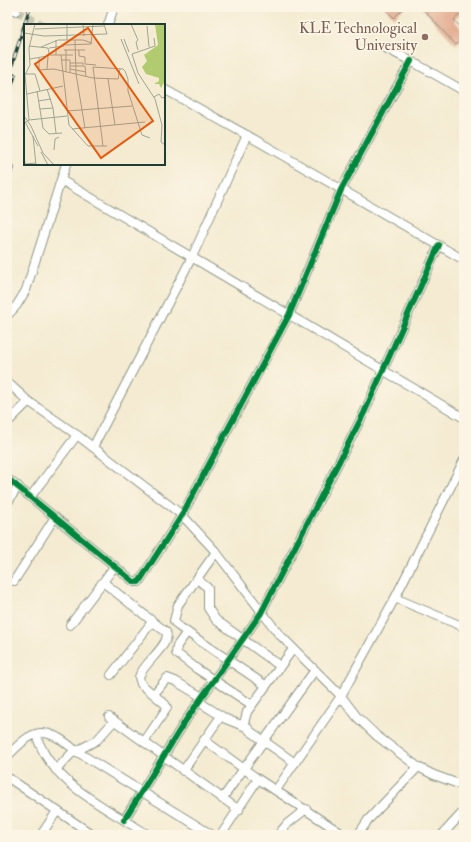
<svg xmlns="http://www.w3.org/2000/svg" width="471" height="842" viewBox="0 0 471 842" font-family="'IM FELL Double Pica',serif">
<rect width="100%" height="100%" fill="#fcf5e5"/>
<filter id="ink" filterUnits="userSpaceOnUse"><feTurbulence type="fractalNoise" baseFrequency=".025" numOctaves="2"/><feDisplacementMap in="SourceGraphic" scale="8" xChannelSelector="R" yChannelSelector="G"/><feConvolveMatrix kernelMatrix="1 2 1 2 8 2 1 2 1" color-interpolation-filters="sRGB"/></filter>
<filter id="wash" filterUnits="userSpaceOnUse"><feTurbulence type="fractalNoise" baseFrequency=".012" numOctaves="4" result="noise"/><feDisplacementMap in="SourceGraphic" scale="16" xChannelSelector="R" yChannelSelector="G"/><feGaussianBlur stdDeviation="0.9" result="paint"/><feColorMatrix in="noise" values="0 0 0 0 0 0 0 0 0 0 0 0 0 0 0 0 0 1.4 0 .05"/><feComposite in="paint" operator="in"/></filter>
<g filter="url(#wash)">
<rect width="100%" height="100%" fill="#f4ebd2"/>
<g id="blocks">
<g fill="#e4ae93">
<path d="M384,7H405L394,18Z"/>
<path d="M421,7H464V10L454,20L464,31V37L456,45Z"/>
<path d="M7,164L14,167L8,185H7Z"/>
</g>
</g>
</g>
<g filter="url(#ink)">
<use href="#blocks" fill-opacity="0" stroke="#8a9483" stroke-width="1"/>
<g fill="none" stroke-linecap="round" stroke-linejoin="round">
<path stroke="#c9c8b2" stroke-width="8" stroke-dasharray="8 4" stroke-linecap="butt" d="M16,11L43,25"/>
<g stroke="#8a9483" stroke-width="10">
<g id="minor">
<path d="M10,7L16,11"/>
<path d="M108,25L114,7"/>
<path d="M381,46L411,61L464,91"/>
<path d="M164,89L261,143L464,260"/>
<path d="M61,180L464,418"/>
<path d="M7,316L17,305L26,290L66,164"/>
<path d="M7,382L29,402"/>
<path d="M7,423L27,403H31L77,435L182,515L216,552L278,633L341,696L357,717L377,736L418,767L434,775L464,786"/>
<path d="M93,447L192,257L247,135"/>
<path d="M7,478L134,582H139L182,515L289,315L341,190L411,61"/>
<path d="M31,496L77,435"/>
<path d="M7,504L18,486"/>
<path d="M216,552L178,605L174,621L178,626L265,685"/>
<path d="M197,579L208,588V608L216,620L280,666"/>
<path d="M14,581L55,517"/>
<path d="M103,582L166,632C172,644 143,663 139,677L141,684L165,704L167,708L144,742"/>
<path d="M395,598L464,627"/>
<path d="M70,625L115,566"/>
<path d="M187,632L177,646L176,653L197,669L252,705"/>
<path d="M293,649L247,712L244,723L250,731L295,763"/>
<path d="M111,675L152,622"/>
<path d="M154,694L167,678L175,681L202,697"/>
<path d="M199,702L226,719L246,727"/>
<path d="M109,717L239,810"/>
<path d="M36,734C50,784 108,808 148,835"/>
<path d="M204,740L258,779L344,835"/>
<path d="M7,757C34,727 46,725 76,751L212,835"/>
<path d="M56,770L71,754L97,740L114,721"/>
<path d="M183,771L221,716"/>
<path d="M7,777L93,835"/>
<path d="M276,790L341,696L395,598L464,460"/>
<path d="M222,799L315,670"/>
<path d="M124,820L186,720L261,613L364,413L439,245"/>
<path d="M41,835L57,811"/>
<path d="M221,835L258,779"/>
<path d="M278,835L287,824L306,809"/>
<path d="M358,835L368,820L418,767"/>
<path d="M442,835L464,811"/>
</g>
</g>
<use href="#minor" stroke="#fff" stroke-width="8"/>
<g stroke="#1f3d34" stroke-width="3.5">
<g id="rail">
<path d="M7,81L30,7"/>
<path d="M7,100L15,75"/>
</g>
</g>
<use href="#rail" stroke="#fcf5e5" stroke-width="2" stroke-dasharray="6" stroke-linecap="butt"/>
<g stroke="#fcf5e5" stroke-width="8">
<g id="cycleway">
<path d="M7,478L134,582H139L182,515L289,315L341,190L411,61"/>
<path d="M124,820L186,720L261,613L364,413L439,245"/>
</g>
</g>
<use href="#cycleway" stroke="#00873e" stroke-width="6"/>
</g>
</g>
<circle fill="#8d6e63" stroke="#fcf5e5" stroke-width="1.5" cx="425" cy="37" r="4"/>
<g text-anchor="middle" stroke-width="3.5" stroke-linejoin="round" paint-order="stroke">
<g font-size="15" fill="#785e54" stroke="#fcf5e5" text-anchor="end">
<text x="417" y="33">KLE Technological<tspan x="417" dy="17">University</tspan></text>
</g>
</g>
<g transform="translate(24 24)">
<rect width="141" height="141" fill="#f4ebd2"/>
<path d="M131,0H141V57L137,64L135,60H130L135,57V54L122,50L118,43L123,37L120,31L134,21Z" fill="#b3cb70"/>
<path fill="none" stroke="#9fa593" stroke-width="1" d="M43,0V16M59,0L60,12M107,0L114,16L112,18L114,26M123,2L125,23M11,5L80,2M0,9L20,12L83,10L80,0M130,14L131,22L108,30L114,49L131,75L138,101L137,118L141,121M97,15L115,60M100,15L105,28M32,16V31M51,16L52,50L61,104M40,21L67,20L69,0M5,22L24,24L25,29L23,32L6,35M17,23L34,16H59L68,19M25,24L40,22M40,26H61M55,26V32L61,33V40L72,41M24,31H49M37,31L45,101L64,122H83M15,34V46L30,45L69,54L94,55L96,45M37,36H46V48M46,39H59V41M46,42H61L62,53M23,45L24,32M46,45L62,48M42,47V26M1,50H11L16,67M84,55L91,101M23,65L29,84L32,109M13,67L19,104L25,110L38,109M3,70L39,62M130,73L135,70L138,74L141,73M14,77L27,75M16,85L29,84M43,87L108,82M0,92L7,102L19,129L30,141M0,96L14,122M5,96L43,92M2,98L5,96L1,51L6,41L5,24L11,0M48,105L121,98M9,112L12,141M79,122L69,43L99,45L101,47L104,55V67L118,111L126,114M30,126L31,115L35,113M17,128L24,141M0,131L1,140L12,139"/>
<path fill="#e8590c" fill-opacity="0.15" stroke="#e8590c" stroke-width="2" d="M64,4L129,97L77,134L11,40Z"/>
<rect width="141" height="141" fill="none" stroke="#1f3d34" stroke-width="2"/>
</g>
<rect width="471" height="842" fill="none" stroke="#fcf5e5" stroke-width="24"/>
</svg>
